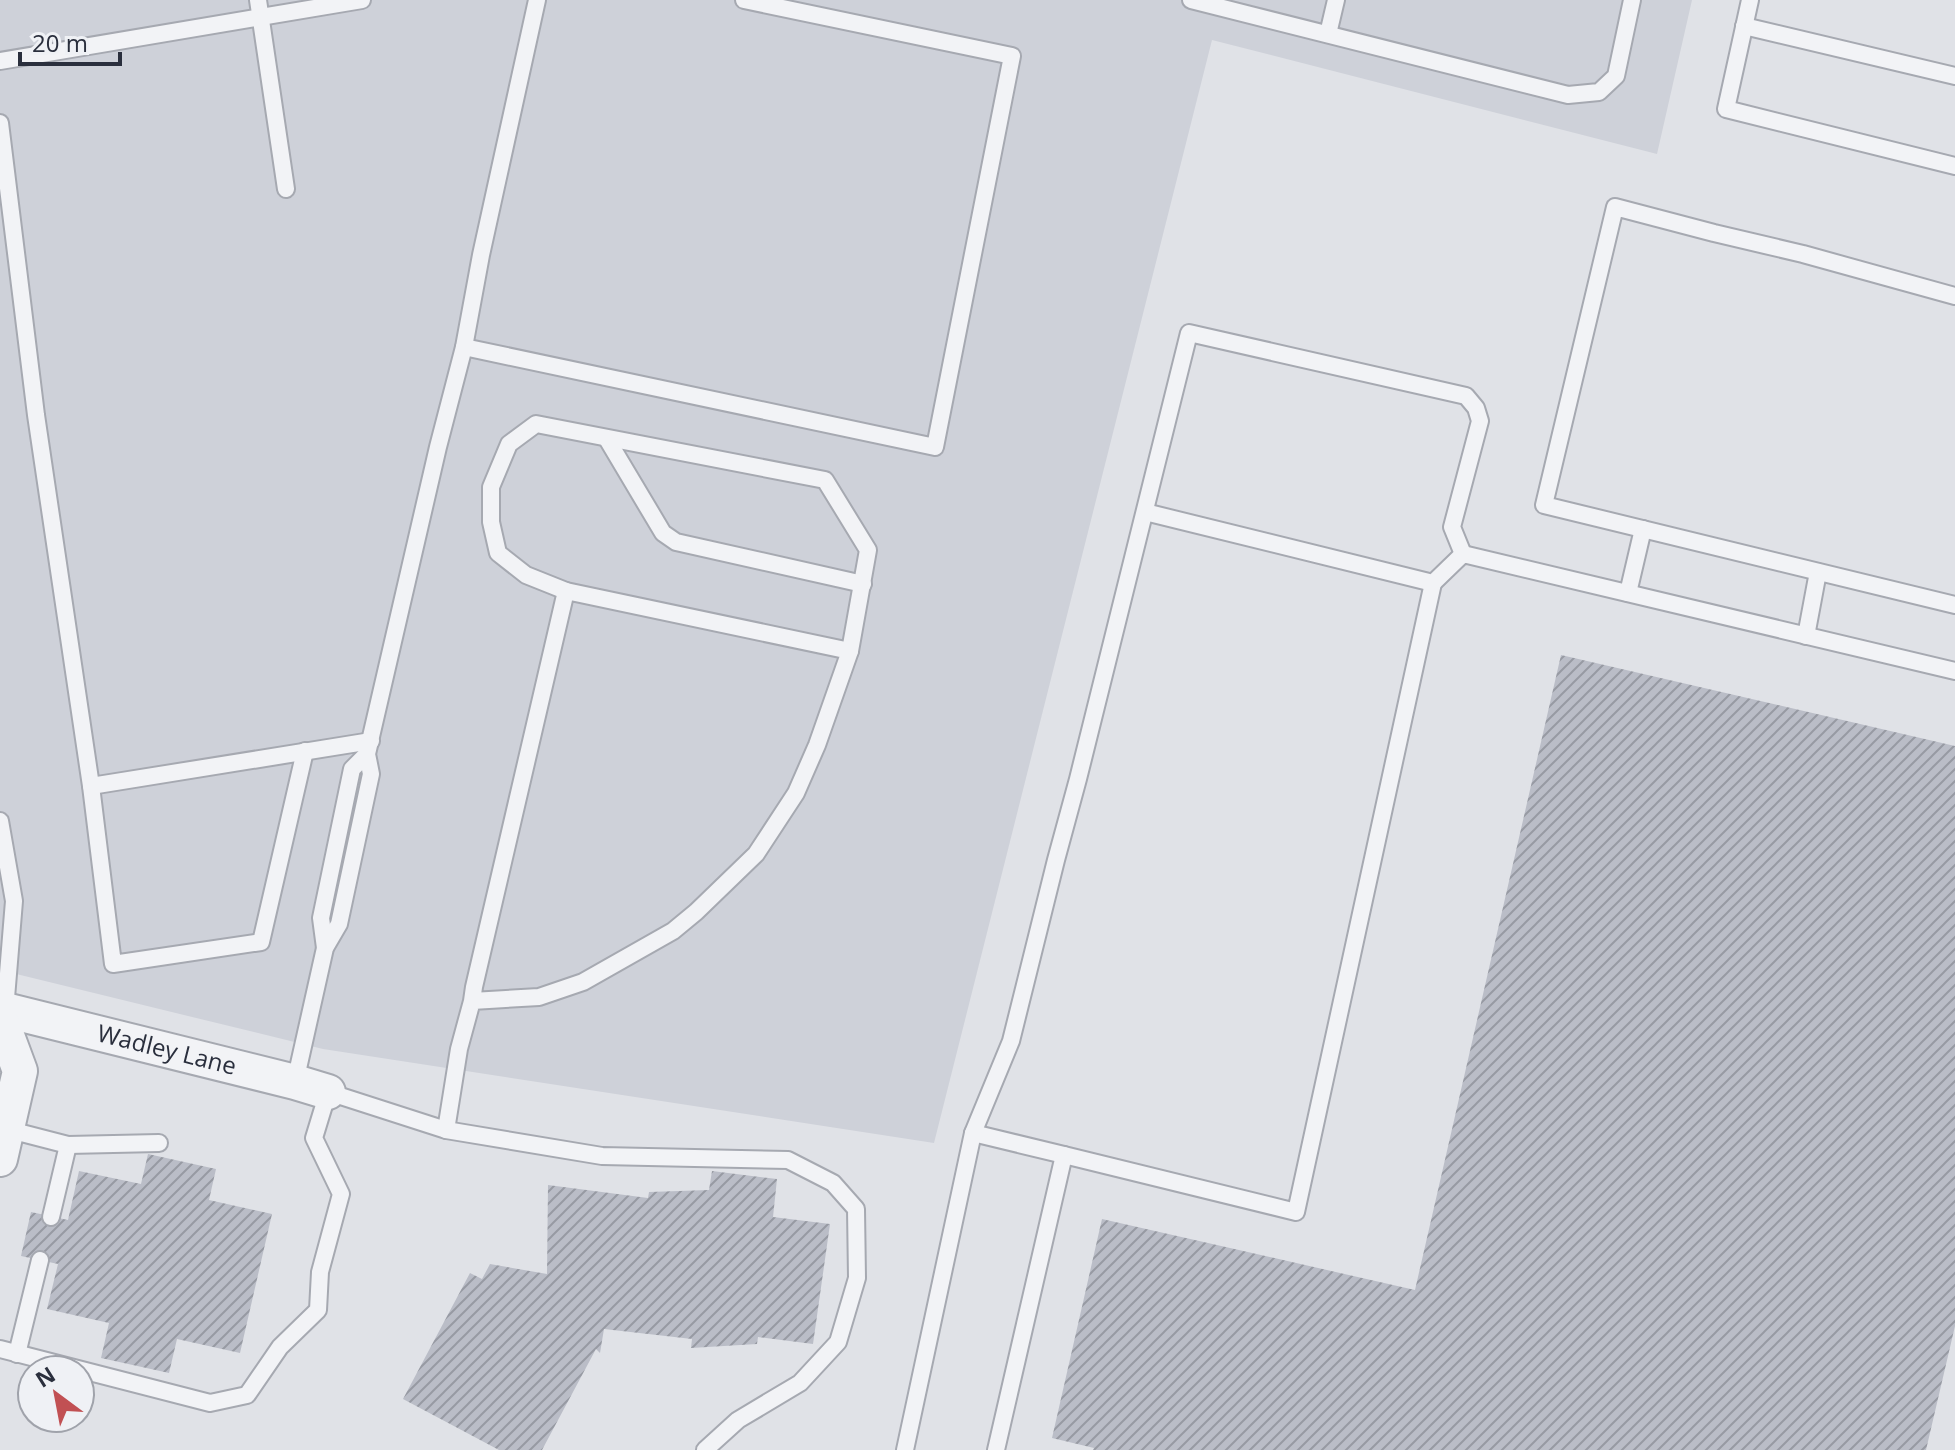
<svg xmlns="http://www.w3.org/2000/svg" width="1955" height="1450" viewBox="0 0 1955 1450" font-family="'Open Sans',sans-serif">
<defs>
<pattern id="building-hatch" width="6" height="6" patternUnits="userSpaceOnUse" patternTransform="scale(2)"><rect width="6" height="6" fill="#babdc7"/><path d="M-1 1l2-2M0 6l6-6M5 7l2-2" fill="none" stroke="#979aa3"/></pattern>
</defs>
<rect width="100%" height="100%" fill="#e0e2e7"/>
<path fill="#ced1d9" d="M0,0H1692L1657,154L1212,40L934,1143L323,1049L0,970Z"/>
<g fill="url(#building-hatch)">
<path d="M1561,655L1955,746V1326L1926,1450H1093L1094,1448L1052,1438L1102,1219L1415,1290Z"/>
<path d="M148,1154L216,1169L209,1200L272,1214L240,1353L177,1339L169,1373L101,1358L109,1323L47,1309L58,1264L21,1256L31,1212L68,1220L79,1171L141,1184Z"/>
<path d="M712,1171L777,1179L773,1217L830,1224L813,1344L758,1337L757,1344L691,1348L692,1339L604,1329L600,1353L596,1349L542,1450H499L403,1399L470,1273L482,1279L490,1264L547,1274L548,1185L648,1198L649,1192L709,1190Z"/>
</g>
<g fill="none" stroke-linecap="round" stroke-linejoin="round">
<g stroke="#a6a9b1" stroke-width="20">
<g id="service">
<path d="M258,0L286,189"/>
<path d="M1191,0L1568,95L1599,92L1616,76L1632,0"/>
<path d="M1750,0L1726,109L1955,166"/>
<path d="M1744,26L1955,76"/>
<path d="M1328,34L1336,0"/>
<path d="M0,61L362,0"/>
<path d="M0,123L36,415L91,786L371,741"/>
<path d="M1955,296L1803,254L1714,233L1615,207L1544,505L1955,605"/>
<path d="M464,347L935,447L1012,56L744,0"/>
<path d="M607,439L663,533L676,542L863,584"/>
<path d="M1145,512L1433,583L1463,554L1955,671"/>
<path d="M566,591L526,575L498,553L491,522V487L509,444L536,424L825,480L868,550L850,651"/>
<path d="M1628,593L1643,529"/>
<path d="M1806,636L1818,572"/>
<path d="M91,786L113,964L261,942L305,751"/>
<path d="M0,821L14,901L5,1010"/>
<path d="M325,948L321,918L352,769L367,754"/>
<path d="M295,1082L325,948L339,924L371,774L367,754L438,447L464,347L481,255L537,0"/>
<path d="M6,1129L68,1145L159,1143"/>
<path d="M446,1130L459,1049L472,1001L539,997L583,982L673,931L696,912L756,854L796,793L817,745L850,651L566,591L474,987L472,1001"/>
<path d="M973,1133L1064,1155"/>
<path d="M51,1217L68,1145"/>
<path d="M0,1349L210,1403L247,1395L280,1347L318,1310L320,1272L341,1194L314,1138L328,1092L446,1130L602,1156L788,1160L833,1183L856,1209L857,1278L838,1342L800,1383L738,1420L705,1450"/>
<path d="M17,1354L40,1260"/>
<path d="M905,1450L973,1133L1011,1041L1056,860L1078,779L1189,333L1466,396L1476,408L1480,421L1452,527L1463,554"/>
<path d="M996,1450L1064,1155L1296,1212L1433,583"/>
</g>
</g>
<g stroke="#a6a9b1" stroke-width="38">
<g id="minor">
<path id="s1" d="M0,1028L3,1025L5,1010L295,1082L328,1092"/>
<path d="M0,1159L20,1071L3,1025"/>
</g>
</g>
<use href="#service" stroke="#f2f3f6" stroke-width="16"/>
<use href="#minor" stroke="#f2f3f6" stroke-width="34"/>
</g>
<g text-anchor="middle" stroke-width="6" stroke-linejoin="round" paint-order="stroke">
<g font-size="24" fill="#2a2f3d" stroke="#eff1f5">
<text dy="8" stroke="none"><textPath href="#s1" startOffset="186">Wadley Lane</textPath></text>
</g>
</g>
<g transform="translate(56 1394) rotate(328)"><circle r="38" fill="#eff1f5" stroke="#a0a3ab" stroke-width="2"/>
<path d="M0-6L14 30L0 20L-14 30Z" fill="#c15053"/>
<text y="-12" font-size="22" font-weight="bold" text-anchor="middle" fill="#2a2f3d">N</text>
</g>
<path d="M20 52v12h100v-12" fill="none" stroke="#2a2f3d" stroke-width="4"/>
<text x="32" y="52" font-size="24" fill="#2a2f3d" stroke="#eff1f5" stroke-width="6" paint-order="stroke">20 m</text>
</svg>
